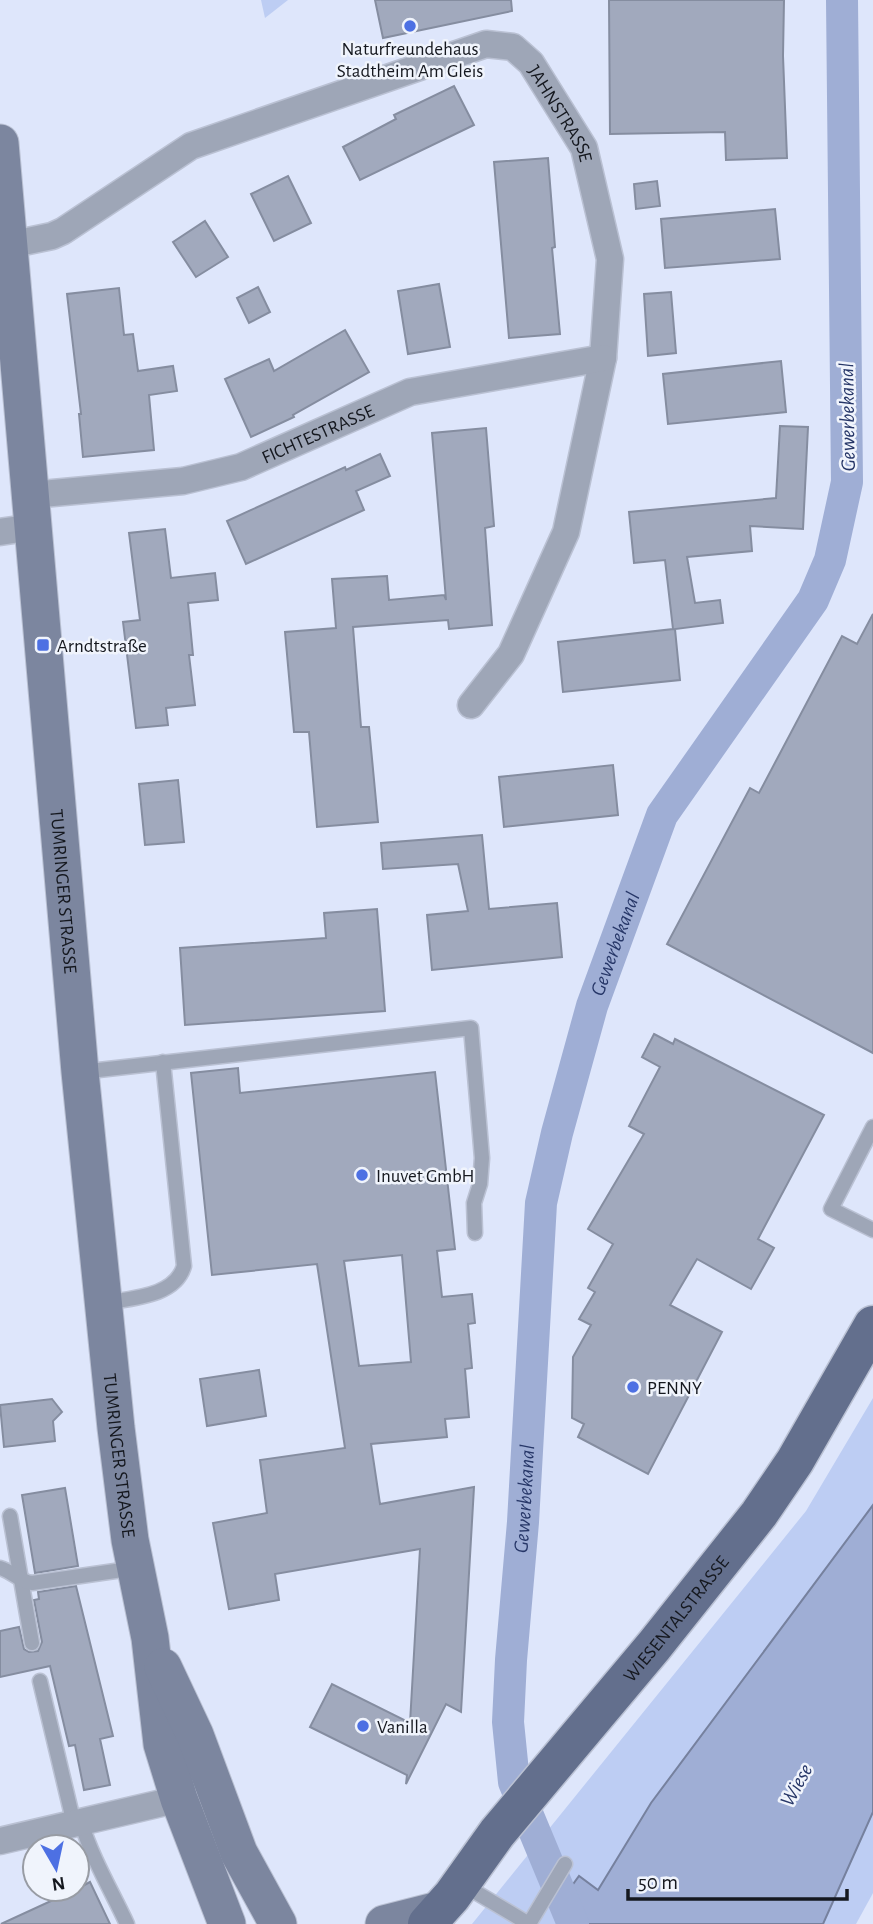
<svg xmlns="http://www.w3.org/2000/svg" width="873" height="1924" viewBox="0 0 873 1924" font-family="'Alegreya Sans',sans-serif">
<rect width="100%" height="100%" fill="#dee6fb"/>
<g fill="#bdcdf3">
<path d="M261,0H288L265,18Z"/>
<path d="M873,1398V1505L651,1803L598,1890L579,1877L558,1924H472L806,1511Z"/>
<path d="M873,1812V1893L856,1924H823Z"/>
</g>
<path fill="#9faed5" stroke="#76819e" stroke-width="2" d="M873,1505V1812L823,1924H558L553,1912L579,1876L598,1890L651,1803Z"/>
<g fill="none" stroke-linecap="round" stroke-linejoin="round">
<path stroke="#9faed5" stroke-width="32" id="s1" d="M573,1924L514,1782L508,1722L511,1660L523,1522L541,1203L557,1133L592,1006L662,815L813,600L830,560L847,482L842,0"/>
</g>
<g fill="#a1a9bd" stroke="#858da0" stroke-width="2" fill-rule="evenodd">
<path d="M375,0H511L512,11L383,38Z"/>
<path d="M609,0H784L783,56L787,158L726,160L725,132L610,134Z"/>
<path d="M454,86L474,125L360,180L343,147L396,119L394,115Z"/>
<path d="M548,158L555,247L552,248L560,334L509,338L494,162Z"/>
<path d="M288,176L311,223L274,241L251,194Z"/>
<path d="M657,181L660,206L636,209L634,184Z"/>
<path d="M775,209L780,259L665,268L661,219Z"/>
<path d="M205,221L228,257L196,277L173,242Z"/>
<path d="M439,284L450,347L408,354L398,291Z"/>
<path d="M258,287L270,312L249,323L237,298Z"/>
<path d="M119,288L124,335L133,334L138,371L173,366L177,391L149,395L154,450L83,457L79,414H81L67,294Z"/>
<path d="M671,292L676,353L648,356L644,294Z"/>
<path d="M345,330L369,372L293,415L294,417L251,437L225,379L269,359L274,371Z"/>
<path d="M781,361L786,412L668,424L663,374Z"/>
<path d="M780,426L808,427L803,529L750,526L752,551L687,557L695,603L720,600L723,623L675,629L680,680L563,692L558,642L673,629L665,560L634,563L629,512L776,498Z"/>
<path d="M486,428L494,526L485,528L492,625L449,629L448,620L353,627L361,727H369L378,822L317,827L309,732H294L285,632L336,628L332,579L387,576L389,600L444,595L446,600L432,433Z"/>
<path d="M380,454L390,476L356,491L364,510L246,564L227,521L345,467L346,470Z"/>
<path d="M165,529L171,578L215,573L218,600L188,603L193,655H189L195,705L166,708L168,725L136,728L123,622L140,620L129,533Z"/>
<path d="M873,614V1053L667,944L750,788L759,793L842,636L857,644Z"/>
<path d="M613,765L618,815L504,827L499,777Z"/>
<path d="M178,780L184,842L145,845L139,784Z"/>
<path d="M482,835L489,909L557,903L562,957L432,970L427,915L468,911L458,864L383,869L381,843Z"/>
<path d="M377,909L385,1011L185,1025L180,948L326,938L324,913Z"/>
<path d="M654,1034L673,1044L675,1039L824,1115L758,1239L774,1248L751,1289L697,1259L670,1305L722,1332L648,1474L578,1437L584,1424L572,1418L573,1357L591,1325L579,1319L595,1292L588,1288L613,1244L588,1229L644,1134L629,1126L660,1067L642,1057Z"/>
<path d="M238,1068L240,1093L435,1072L455,1249L437,1251L442,1297L472,1294L475,1323L468,1324L472,1368L465,1369L469,1417L445,1419L447,1437L371,1444L380,1504L474,1487L461,1712L446,1704L406,1784L407,1775L310,1727L332,1684L410,1723L420,1549L275,1574L279,1600L229,1609L213,1523L267,1513L260,1460L345,1448L317,1264L212,1275L191,1073ZM402,1255L411,1362L359,1366L344,1261Z"/>
<path d="M259,1370L266,1416L207,1426L200,1379Z"/>
<path d="M52,1399L62,1412L53,1421L55,1441L4,1447L0,1405Z"/>
<path d="M65,1488L78,1566L35,1573L22,1495Z"/>
<path d="M76,1586L113,1736L100,1739L110,1785L84,1790L75,1745L69,1746L50,1666L0,1677V1631L19,1627L24,1649L29,1652L38,1651L42,1642L34,1600L39,1599L38,1592Z"/>
<path d="M90,1882L110,1924H1L77,1889Z"/>
</g>
<g fill="none" stroke-linecap="round" stroke-linejoin="round">
<g stroke="#bac1d3" stroke-width="17">
<g id="lane">
<path d="M81,1072L471,1028L482,1158L480,1184L474,1203L475,1233"/>
<path d="M873,1127L831,1209L873,1230"/>
<path d="M104,1303C131,1298 175,1297 184,1266L163,1062"/>
<path d="M10,1516L32,1643"/>
<path d="M0,1568C12,1571 20,1582 32,1583L136,1568"/>
<path d="M40,1681L74,1824"/>
<path d="M81,1822C92,1858 111,1890 127,1924"/>
<path d="M462,1884L529,1924"/>
<path d="M529,1924L565,1864"/>
</g>
</g>
<g stroke="#bac1d3" stroke-width="29">
<g id="street">
<path id="s2" d="M9,245L52,236L63,231L191,146L486,44L513,47L531,63L584,148L610,259L603,358L566,532L511,654L471,705"/>
<path id="s3" d="M31,495L183,481L241,467L410,392L603,358"/>
<path d="M0,532L34,527"/>
<path d="M0,1841L179,1799"/>
</g>
</g>
<g stroke="#bac1d3" stroke-width="39">
<g id="secondary">
<path id="s4" d="M0,143L80,1072L116,1428L130,1540L150,1638L162,1744L179,1799L227,1924"/>
<path d="M163,1667L195,1735L239,1853L278,1924"/>
<path d="M384,1924L439,1910"/>
</g>
</g>
<g stroke="#bac1d3" stroke-width="41">
<g id="primary">
<path id="s5" d="M427,1924L452,1896L497,1833L654,1646L759,1514L795,1461L873,1325"/>
</g>
</g>
<use href="#lane" stroke="#9ea6b7" stroke-width="14"/>
<use href="#street" stroke="#9ea6b7" stroke-width="26"/>
<use href="#secondary" stroke="#7c869f" stroke-width="37"/>
<use href="#primary" stroke="#636f8d" stroke-width="38"/>
</g>
<g fill="#4d70e3" stroke="#f0f4fc" stroke-width="2.5">
<circle cx="410" cy="26" r="7"/>
<rect x="36" y="638" width="14" height="14" rx="3.5"/>
<circle cx="362" cy="1175" r="7"/>
<circle cx="633" cy="1387" r="7"/>
<circle cx="363" cy="1726" r="7"/>
</g>
<g text-anchor="middle" stroke-width="5" stroke-linejoin="round" paint-order="stroke">
<g font-size="19" fill="#15181f" stroke="#f0f4fc" text-anchor="start">
<text x="410" y="55" text-anchor="middle">Naturfreundehaus<tspan x="410" dy="22">Stadtheim Am Gleis</tspan></text>
<text x="57" y="652">Arndtstraße</text>
<text x="376" y="1182">Inuvet GmbH</text>
<text x="647" y="1394">PENNY</text>
<text x="377" y="1733">Vanilla</text>
</g>
<g font-size="19" fill="#15181f" stroke="#f0f4fc">
<text dy="7" stroke="none"><textPath href="#s2" startOffset="632">JAHNSTRASSE</textPath></text>
<text dy="7" stroke="none"><textPath href="#s3" startOffset="296">FICHTESTRASSE</textPath></text>
<text dy="7" stroke="none"><textPath href="#s4" startOffset="751">TUMRINGER STRASSE</textPath></text>
<text dy="7" stroke="none"><textPath href="#s4" startOffset="1318">TUMRINGER STRASSE</textPath></text>
<text dy="7" stroke="none"><textPath href="#s5" startOffset="394">WIESENTALSTRASSE</textPath></text>
</g>
<g font-size="21" font-style="italic" fill="#273768" stroke="#f0f4fc">
<text transform="translate(847 417) rotate(-91)" y="7">Gewerbekanal</text>
<text dy="7" stroke="none"><textPath href="#s1" startOffset="1004">Gewerbekanal</textPath></text>
<text dy="7" stroke="none"><textPath href="#s1" startOffset="438">Gewerbekanal</textPath></text>
<text transform="translate(796 1785) rotate(-61)" y="7">Wiese</text>
</g>
</g>
<g transform="translate(56 1868) rotate(171)"><circle r="33" fill="#f0f4fc" stroke="#989ca4" stroke-width="2"/>
<path d="M0-5L12 26L0 18L-12 26Z" fill="#4d70e3"/>
<text y="-10" font-size="19" font-weight="bold" text-anchor="middle" fill="#15181f">N</text>
</g>
<path d="M628 1889v10h219v-10" fill="none" stroke="#15181f" stroke-width="3.5"/>
<text x="638" y="1889" font-size="21" fill="#15181f" stroke="#f0f4fc" stroke-width="5" paint-order="stroke">50 m</text>
</svg>
